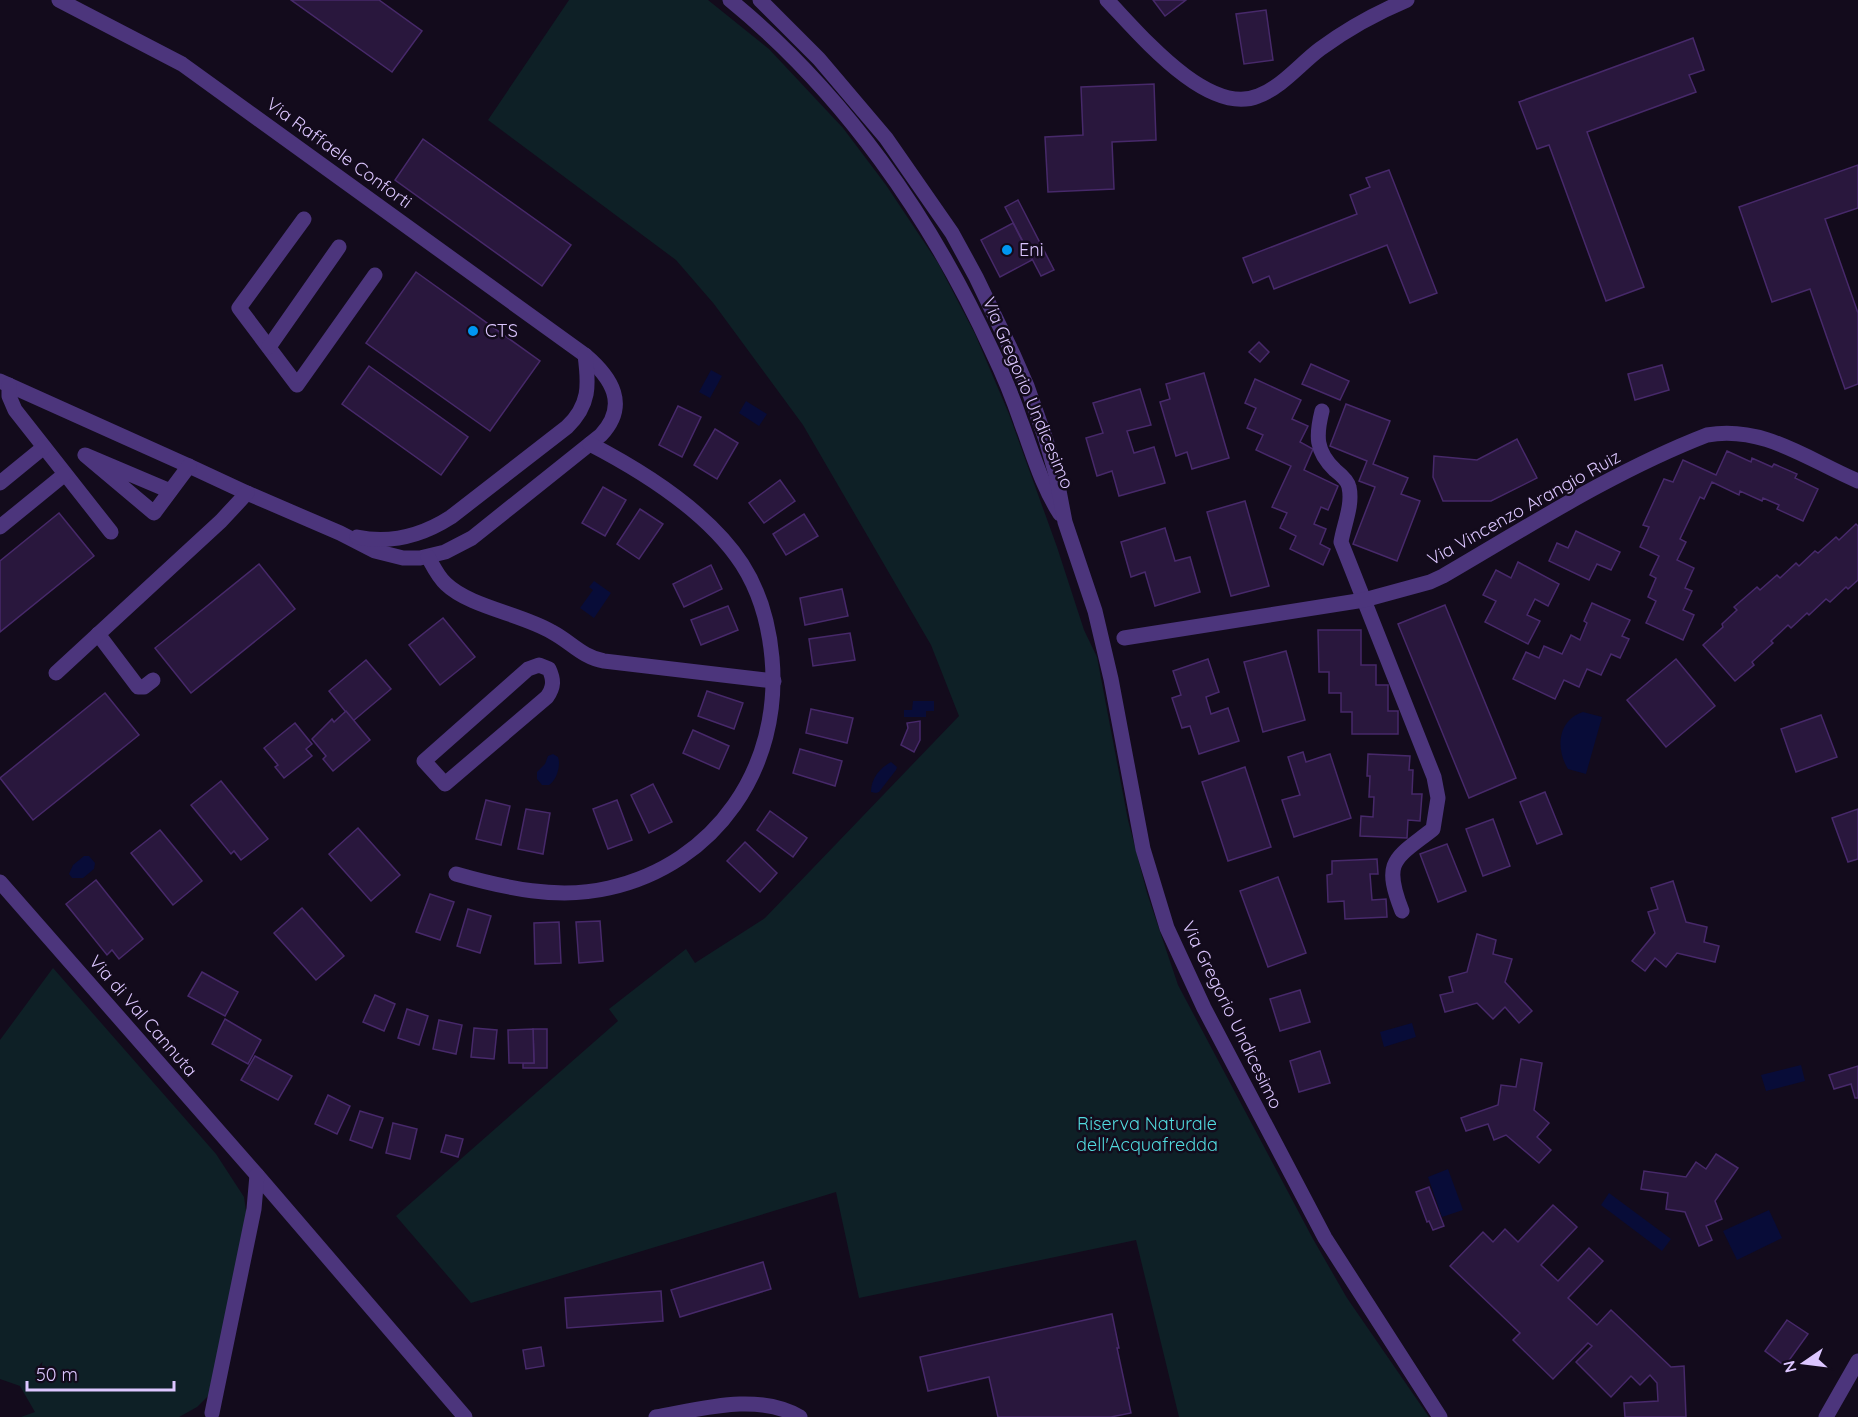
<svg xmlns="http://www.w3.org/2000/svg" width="1858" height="1417" viewBox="0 0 1858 1417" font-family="Quicksand,sans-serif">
<rect width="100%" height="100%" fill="#130b1c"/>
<g fill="#0e2026">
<path d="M569,0H708L769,49L843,128L886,185L938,263L975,334L1009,414L1057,547L1084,630L1097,657L1128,820L1147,893L1178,985L1313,1239L1347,1298L1429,1417H1179L1136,1240L859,1298L836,1192L471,1303L396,1216L618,1021L609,1009L686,949L695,963L765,918L959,716L931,645L803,425L714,304L676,260L488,120Z"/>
<path d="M53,968L216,1154L244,1197L247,1218L210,1394L197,1407L179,1417H21L35,1412L20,1386L0,1379V1040Z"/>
</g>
<g fill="#080c38">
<path d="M711,370L722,376L710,398L699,392Z"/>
<path d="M746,401L767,414L759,426L739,413Z"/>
<path d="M594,581L611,593L594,618L580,608L593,590L589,587Z"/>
<path d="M913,701H934V711H926V717H904V710H912Z"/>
<path d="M1583,712L1602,717L1586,774L1568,769C1555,748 1558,720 1583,712Z"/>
<path d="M553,754L558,757C561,765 557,780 549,785H542L537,779V772L545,764L548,756Z"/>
<path d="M891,762L897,767L896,770L879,792L876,793L871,792C871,778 880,768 891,762Z"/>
<path d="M84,856H89L95,863L94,869L83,878H72L69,874L73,865Z"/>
<path d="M1412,1023L1416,1037L1384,1047L1380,1032Z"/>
<path d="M1801,1065L1805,1081L1766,1091L1761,1075Z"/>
<path d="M1448,1169L1463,1210L1442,1217L1428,1177Z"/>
<path d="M1609,1193L1671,1239L1662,1251L1601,1205Z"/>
<path d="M1769,1210L1782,1238L1737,1260L1723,1231Z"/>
</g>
<g fill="#29173d" stroke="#47296a" stroke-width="1.5">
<path d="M291,0H379L422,31L392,72Z"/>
<path d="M1153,0H1186L1165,16Z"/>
<path d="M1266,10L1273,60L1244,64L1236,14Z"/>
<path d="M1693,38L1704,70L1689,75L1696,92L1587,132L1644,287L1606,301L1549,145L1537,149L1519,102Z"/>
<path d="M1154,84L1156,140L1112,142L1114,189L1048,192L1045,137L1083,135L1081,87Z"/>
<path d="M423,139L571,245L542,286L395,180Z"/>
<path d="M1858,165V208L1825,219L1858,313V384L1845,389L1810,289L1772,302L1739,207Z"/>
<path d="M1389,170L1437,293L1410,303L1387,245L1274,289L1269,276L1253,283L1243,258L1357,214L1350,195L1370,187L1366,178Z"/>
<path d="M1018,200L1054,270L1041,276L1005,207Z"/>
<path d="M1013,223L1032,260L1000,277L981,240Z"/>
<path d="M416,272L540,361L490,431L366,343Z"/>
<path d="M1259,342L1269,352L1260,362L1249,352Z"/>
<path d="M1311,364L1349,381L1340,400L1302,384Z"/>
<path d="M1662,365L1669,390L1635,400L1628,374Z"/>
<path d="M369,366L468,437L441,475L342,404Z"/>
<path d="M1204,373L1229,458L1192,469L1187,452L1176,456L1160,402L1170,399L1166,384Z"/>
<path d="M1255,379L1301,400L1292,419L1308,426L1300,442L1313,449L1304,470L1338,486L1328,510L1321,507L1314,524L1326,529L1320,544L1330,549L1323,565L1290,549L1296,536L1280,528L1287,513L1272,507L1291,466L1256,450L1263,435L1247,428L1256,408L1245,403Z"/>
<path d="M1140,389L1151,425L1127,431L1134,453L1154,447L1165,483L1119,496L1112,471L1097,476L1086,438L1103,433L1093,403Z"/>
<path d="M1346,404L1390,421L1373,464L1408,478L1401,494L1420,501L1397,561L1353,544L1375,487L1359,481L1367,461L1330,446Z"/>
<path d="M678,406L701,417L682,457L659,445Z"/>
<path d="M715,429L738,443L717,479L694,465Z"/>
<path d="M1517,439L1537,478L1491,501H1443L1433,477L1434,456L1477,460Z"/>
<path d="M1727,451L1751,462L1752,458L1772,467L1774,464L1797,474L1795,478L1818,489L1803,521L1777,509L1779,505L1763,498L1762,501L1740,491L1739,495L1712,482L1704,499L1700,497L1680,539L1686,542L1677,560L1694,568L1685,588L1692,591L1683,610L1694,615L1683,640L1646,623L1656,601L1648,597L1656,578L1650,575L1659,556L1640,547L1649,527L1643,525L1664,479L1673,482L1683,460L1716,475Z"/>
<path d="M780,480L795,501L764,523L749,503Z"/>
<path d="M603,487L626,500L605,536L582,523Z"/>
<path d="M1245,501L1269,586L1231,596L1207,512Z"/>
<path d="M640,509L663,524L639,559L617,544Z"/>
<path d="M59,513L94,556L0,632V561Z"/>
<path d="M804,514L818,536L786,555L773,534Z"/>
<path d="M1856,524L1858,526V580L1848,589L1846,587L1830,602L1826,599L1809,615L1807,613L1791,628L1788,625L1771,641L1773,643L1752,662L1754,665L1735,681L1703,645L1723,627L1722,624L1737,610L1734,607L1757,587L1760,590L1777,575L1780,578L1796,563L1799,566L1815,551L1818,553L1836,537L1839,540Z"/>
<path d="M1165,528L1175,561L1190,557L1200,592L1155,606L1145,572L1131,577L1121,542Z"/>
<path d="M1576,531L1620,552L1611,570L1597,564L1589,580L1549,561L1557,543L1568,548Z"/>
<path d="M1518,562L1559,584L1548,606L1535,599L1527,615L1540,621L1528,644L1485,622L1496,601L1483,595L1496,570L1511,578Z"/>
<path d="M259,564L295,609L191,693L155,648Z"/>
<path d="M711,565L722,589L684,607L673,584Z"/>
<path d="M842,589L848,616L805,625L800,598Z"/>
<path d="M1592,603L1630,620L1622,636L1629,639L1620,658L1611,654L1601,675L1587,669L1579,687L1564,680L1555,699L1513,679L1526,652L1539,658L1544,646L1562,654L1571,635L1580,640L1587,623L1584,621Z"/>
<path d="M1445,605L1516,778L1469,798L1398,624Z"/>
<path d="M728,606L738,630L701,645L691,620Z"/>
<path d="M443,618L475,657L440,685L409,645Z"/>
<path d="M1318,630H1361V665H1376V685H1388V711H1398V734H1352V712H1341V693H1329V672H1319Z"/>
<path d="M850,633L855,660L813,666L809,639Z"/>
<path d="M1286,651L1305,720L1263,732L1244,662Z"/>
<path d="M1208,659L1219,692L1206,697L1211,714L1228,708L1239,741L1199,754L1190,726L1182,728L1172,698L1181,695L1173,671Z"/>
<path d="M1676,659L1715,706L1666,747L1627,700Z"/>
<path d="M366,660L391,689L353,721L329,691Z"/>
<path d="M707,691L743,703L734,729L698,716Z"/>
<path d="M105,693L139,735L33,820L0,778Z"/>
<path d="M811,709L853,718L847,743L806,733Z"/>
<path d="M346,711L370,740L333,771L323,759L326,756L312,739L332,719L334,722Z"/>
<path d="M1821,715L1837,757L1796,772L1781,729Z"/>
<path d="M920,721V740L914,752L901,745L908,728L907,723Z"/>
<path d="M295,723L312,744L306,749L312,756L284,778L275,767L278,765L264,748Z"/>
<path d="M693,730L729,746L719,769L683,753Z"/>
<path d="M800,749L842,761L835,786L793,773Z"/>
<path d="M1303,752L1306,762L1330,754L1351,818L1294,837L1282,800L1300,795L1288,757Z"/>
<path d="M1368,754L1410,756L1409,770H1413L1412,794H1422L1420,821L1408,820L1407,838L1360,836L1361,816L1373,817L1374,797H1369L1370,776H1367Z"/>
<path d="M1245,767L1271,847L1228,861L1202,782Z"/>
<path d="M221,781L268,839L241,860L234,851L231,854L191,805Z"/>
<path d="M653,784L672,822L649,833L631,795Z"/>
<path d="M1545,792L1562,834L1537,844L1520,802Z"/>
<path d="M486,800L510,806L501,845L476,839Z"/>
<path d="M617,800L632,840L608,849L593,809Z"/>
<path d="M526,809L550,813L543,854L518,849Z"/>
<path d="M1858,809V859L1848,862L1832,818Z"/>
<path d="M770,811L807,838L793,857L757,830Z"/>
<path d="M1493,819L1510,866L1483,876L1466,829Z"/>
<path d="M358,828L400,875L371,901L329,854Z"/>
<path d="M160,830L202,881L173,905L131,853Z"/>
<path d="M745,842L777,873L760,892L727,861Z"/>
<path d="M1447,844L1466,891L1438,902L1420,854Z"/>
<path d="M1377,859L1378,874H1370L1372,900L1386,899L1387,917L1345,919L1344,901L1328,902L1327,875L1332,874V861Z"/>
<path d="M1278,877L1306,953L1268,967L1240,891Z"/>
<path d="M96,880L143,939L119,959L112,950L107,955L66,904Z"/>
<path d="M1673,881L1686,922L1707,927L1704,942L1719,946L1715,962L1677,953L1666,967L1655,958L1645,971L1632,961L1655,933L1648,912L1658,909L1651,888Z"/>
<path d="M430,894L454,902L440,940L416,932Z"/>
<path d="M302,908L344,956L316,980L274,933Z"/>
<path d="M468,909L491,916L480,953L457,946Z"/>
<path d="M600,921L603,961L579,963L576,922Z"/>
<path d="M559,922L561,963L535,964L534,923Z"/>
<path d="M1477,934L1496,940L1493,954L1512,959L1505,982L1532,1011L1519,1023L1505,1007L1493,1019L1477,1003L1445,1012L1440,995L1453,992L1449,977L1467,972Z"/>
<path d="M202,972L238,992L225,1016L188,996Z"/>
<path d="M1300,990L1310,1022L1280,1031L1270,999Z"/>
<path d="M375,995L395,1004L384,1031L363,1022Z"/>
<path d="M407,1009L428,1016L419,1045L398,1038Z"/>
<path d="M225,1019L261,1040L248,1064L212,1044Z"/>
<path d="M439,1020L462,1025L456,1054L433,1049Z"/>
<path d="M474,1028L497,1030L494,1059L471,1057Z"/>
<path d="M533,1029H547V1068H523V1063H534Z"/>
<path d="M533,1029L534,1063H509L508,1030Z"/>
<path d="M1320,1051L1330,1083L1299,1092L1290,1061Z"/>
<path d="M255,1056L292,1076L278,1100L241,1080Z"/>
<path d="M1521,1059L1542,1063L1534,1110L1549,1123L1537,1137L1551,1150L1539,1163L1506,1135L1494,1140L1488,1124L1466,1131L1461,1118L1498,1105L1501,1085L1516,1087Z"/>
<path d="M1858,1066V1098H1855L1851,1084L1834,1089L1829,1075Z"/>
<path d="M328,1095L350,1106L337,1134L315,1124Z"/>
<path d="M360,1111L383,1118L372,1148L350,1140Z"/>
<path d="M393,1123L417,1129L410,1159L386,1153Z"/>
<path d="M446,1135L463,1139L458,1157L441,1152Z"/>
<path d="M1716,1154L1738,1168L1715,1201L1722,1219L1706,1226L1712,1240L1699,1246L1685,1212L1666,1209L1668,1193L1641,1189L1644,1171L1686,1177L1696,1162L1706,1169Z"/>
<path d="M1429,1187L1444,1226L1433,1230L1429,1221L1427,1222L1416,1192Z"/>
<path d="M1553,1205L1577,1227L1541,1265L1558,1281L1589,1248L1603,1261L1568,1298L1597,1325L1611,1310L1671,1367L1684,1366L1686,1417H1625L1624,1403L1658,1401L1657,1383L1650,1375L1640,1385L1631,1376L1611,1397L1576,1362L1592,1346L1588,1343L1553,1379L1513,1340L1520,1333L1450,1266L1483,1232L1493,1242L1505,1229L1518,1242Z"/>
<path d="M763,1262L771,1289L680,1317L671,1290Z"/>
<path d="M661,1291L663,1321L567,1328L565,1298Z"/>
<path d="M1112,1314L1119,1348H1117L1131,1413L1111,1417H998L989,1377L928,1391L920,1357Z"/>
<path d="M1787,1320L1808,1334L1785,1366L1765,1351Z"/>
<path d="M541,1347L544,1366L526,1369L523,1350Z"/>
</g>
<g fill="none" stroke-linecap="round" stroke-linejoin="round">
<g stroke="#4c357c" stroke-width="15">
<path d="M730,0C844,93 931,218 992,351C1003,374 1013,398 1021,422C1033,454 1042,486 1060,514"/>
<path d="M760,0L819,59L886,138L952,233L976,277L1013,354L1027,386L1046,440L1056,475L1065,522L1095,611L1111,679L1143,849L1167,928L1204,1008L1325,1238L1440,1417"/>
<path d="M1107,0C1138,32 1207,117 1258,96C1282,87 1300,64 1320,49C1347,29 1376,13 1407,0"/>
<path d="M304,219L239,308L297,385L375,275"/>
<path d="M269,347L339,247"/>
<path d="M0,381L189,466L247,493L340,533L375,551L403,558H420L445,552L472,538L601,435C629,405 612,378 585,355L182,64L59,0"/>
<path d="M9,385V396L15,410L111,532"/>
<path d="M1322,411C1316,435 1315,451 1335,470C1340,474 1348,481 1349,487C1353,505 1344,524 1341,542L1434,777L1438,798L1433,829C1395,859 1382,860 1402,911"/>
<path d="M0,483L44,447"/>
<path d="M170,491L85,455L154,513L189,466"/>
<path d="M0,527L65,474"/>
<path d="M357,537C391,544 423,535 451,517L567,427C590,405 589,385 585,355"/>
<path d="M428,557C433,566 438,577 446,584C470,607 522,614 552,632C571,642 582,657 604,661L774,681"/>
<path d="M98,634L138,687H144L153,680"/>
<path d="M1124,638L1364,600L1430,582L1443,576C1529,526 1614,471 1707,435C1764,425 1808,460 1858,481"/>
<path d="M539,665L549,669C554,680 554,687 547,697L445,784L424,761L528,669Z"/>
<path d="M56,673L221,521L247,493"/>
<path d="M456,874C505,888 558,900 609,888C716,864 782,767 772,658C769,625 760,592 742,564C708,512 644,472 590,444"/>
<path d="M0,882L257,1175L465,1417"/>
<path d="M212,1413L254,1209L257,1175"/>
<path d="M656,1417C701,1409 757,1392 800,1417"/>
<path d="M1826,1417L1858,1361"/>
</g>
</g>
<g fill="#0096f1" stroke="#130b1c" stroke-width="2">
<circle cx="1007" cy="250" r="6"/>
<circle cx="473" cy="331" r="6"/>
</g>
<g text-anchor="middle" stroke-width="5" stroke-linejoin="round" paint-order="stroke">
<g font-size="18" fill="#dcc6ff" stroke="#130b1c">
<text transform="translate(339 153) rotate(36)" y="6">Via Raffaele Conforti</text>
<text transform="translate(1028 393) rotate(67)" y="6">Via Gregorio Undicesimo</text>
<text transform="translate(1524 508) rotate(-29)" y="6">Via Vincenzo Arangio Ruiz</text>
<text transform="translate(1232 1015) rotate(64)" y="6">Via Gregorio Undicesimo</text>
<text transform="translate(143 1016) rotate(49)" y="6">Via di Val Cannuta</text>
</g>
<g font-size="18" fill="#dcc6ff" stroke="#130b1c" text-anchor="start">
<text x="1019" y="256">Eni</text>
<text x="485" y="337">CTS</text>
</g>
<g font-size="18" fill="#52dbdf" stroke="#130b1c">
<text x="1147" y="1130">Riserva Naturale<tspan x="1147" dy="21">dell'Acquafredda</tspan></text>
</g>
</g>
<g transform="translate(1804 1363) rotate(256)" stroke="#130b1c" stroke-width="4.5" paint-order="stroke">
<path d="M0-4.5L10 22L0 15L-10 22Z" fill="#dcc6ff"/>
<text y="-9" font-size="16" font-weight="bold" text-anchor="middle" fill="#dcc6ff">N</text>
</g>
<path d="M27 1381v9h147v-9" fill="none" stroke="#dcc6ff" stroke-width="3"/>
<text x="36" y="1381" font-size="18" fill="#dcc6ff" stroke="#130b1c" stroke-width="4.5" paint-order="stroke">50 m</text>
</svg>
